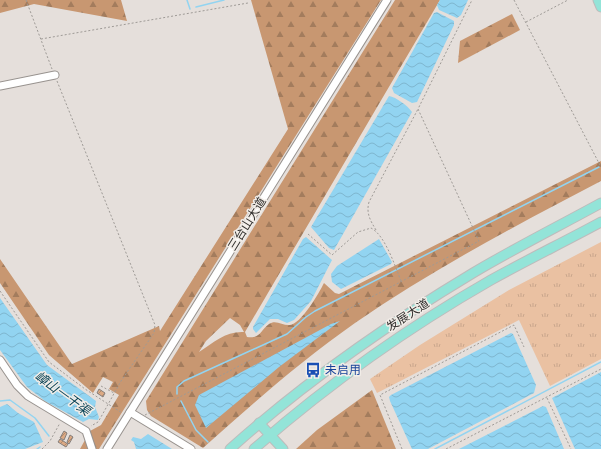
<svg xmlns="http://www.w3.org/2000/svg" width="601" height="449" viewBox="0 0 601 449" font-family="'Roboto Condensed','Noto Sans SC',sans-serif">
<defs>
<pattern id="grass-tufts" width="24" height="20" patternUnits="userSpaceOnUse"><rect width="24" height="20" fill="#eac1a2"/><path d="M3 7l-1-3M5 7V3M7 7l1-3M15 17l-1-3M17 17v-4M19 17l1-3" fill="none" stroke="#c9a68c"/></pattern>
<pattern id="forest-firs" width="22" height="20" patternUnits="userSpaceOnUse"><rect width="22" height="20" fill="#c89771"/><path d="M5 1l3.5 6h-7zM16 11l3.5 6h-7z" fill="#a37c5d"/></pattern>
<pattern id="water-waves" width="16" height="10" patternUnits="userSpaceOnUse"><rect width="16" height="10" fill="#92d4f1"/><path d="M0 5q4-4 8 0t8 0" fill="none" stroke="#7eb6cf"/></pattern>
<pattern id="building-hatch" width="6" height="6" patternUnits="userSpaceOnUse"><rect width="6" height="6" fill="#dca983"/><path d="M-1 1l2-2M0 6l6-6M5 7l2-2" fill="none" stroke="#b38a6c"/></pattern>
</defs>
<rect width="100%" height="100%" fill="#e5dfdb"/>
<path fill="url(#grass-tufts)" d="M601,242V359L550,386L519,320L377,393L370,379L420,345L509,290Z"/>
<g fill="url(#forest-firs)" fill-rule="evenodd">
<path d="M0,0H121L127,21L34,4L0,13Z"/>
<path d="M251,0H381L99,449H80L90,431L101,425L119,395L109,389L113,382L103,377L93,393L49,355L0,283V259L72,364L159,326L160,331L288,129Z"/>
<path d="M395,0H440L245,332L247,337C260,339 260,331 269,324C276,319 283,326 290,325C301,324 319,293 324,283L335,293L339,294L601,161V181C517,225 433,269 355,323C301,361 252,404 203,448L151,416L147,410L146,401ZM230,318L240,325L244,332C226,331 214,342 199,352L206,341Z"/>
<path d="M512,14L520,30L458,63L460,41Z"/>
<path d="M372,390L396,449H296L317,430Z"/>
</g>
<g fill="url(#water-waves)">
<path d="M440,0H468L461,15L457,18L439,10L437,5Z"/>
<path d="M437,12L454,21V25L417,102L412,103L394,93L392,88L434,13Z"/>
<path d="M389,96C396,97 408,106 412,112L334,250L329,248L311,227Z"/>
<path d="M306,237L332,260L311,301L294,320L287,323L278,319H270L256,333L253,329V327L303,239Z"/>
<path d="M379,239L392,262L391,264L341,289L332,282L331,274L337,266Z"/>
<path d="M0,298L47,365L96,401L95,407L99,417L98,420L89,419L83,422L45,401L27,387L0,350Z"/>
<path d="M340,321L279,367L206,428L195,405L199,395L331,324Z"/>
<path d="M511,333L513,334L536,385L534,393L428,449H412L390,401L389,397L391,395Z"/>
<path d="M601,372V449H575L552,398Z"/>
<path d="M7,404L18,413L34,422L43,442L25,449H0V407Z"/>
<path d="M543,406L546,407L564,449H459Z"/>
<path d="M148,434L172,449H136L134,442L131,440L133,437L141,439Z"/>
</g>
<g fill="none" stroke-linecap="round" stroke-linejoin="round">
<g stroke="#92d4f1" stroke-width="1.5">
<path d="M187,0L190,9"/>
<path d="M196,7L224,0"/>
<path d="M177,394V387L184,381L287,334L306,317L315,311L599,167"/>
<path d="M0,401L10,400L35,418L49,436"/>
<path d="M181,401L196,430L208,442"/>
<path d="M37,449L40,447"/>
<path d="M435,449L601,362"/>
</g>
</g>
<g fill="url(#building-hatch)" stroke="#857f7c">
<path d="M99,389L105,393L103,397L97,393Z"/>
<path d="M64,431L67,433L64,440L60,438Z"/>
<path d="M70,435L73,437L69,444L67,442Z"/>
<path d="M60,439L68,444L66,447L58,442Z"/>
</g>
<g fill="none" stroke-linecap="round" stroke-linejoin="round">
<g stroke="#98938f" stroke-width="9">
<g id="minor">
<path d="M0,86L55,75"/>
<path d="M0,360L17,385L28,396L86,431L92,449"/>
<path d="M130,412L191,449"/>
<path d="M107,449L387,0"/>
</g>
</g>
<g stroke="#bdbcbc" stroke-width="11">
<g id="major">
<path d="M598,0L601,7"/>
<path d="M259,423L283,449"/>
<path d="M230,449C305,382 388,324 473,273C515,248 559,226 601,203"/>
<path d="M254,449C327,385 407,328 491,280C527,260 564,242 601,222"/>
</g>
</g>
<g stroke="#9e9a96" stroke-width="1" stroke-dasharray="2 2" stroke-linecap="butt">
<path d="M26,0L52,69"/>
<path d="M514,0L601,167"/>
<path d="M526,22L568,0"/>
<path d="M41,39L248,3"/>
<path d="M57,81L155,325L154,333L121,381L101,417L98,422L91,426"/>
<path d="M376,230C370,220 366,213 369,202L418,109"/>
<path d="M308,234L332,255L358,232L371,228C385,235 395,266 401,281"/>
<path d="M0,291L49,362L85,389L122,413"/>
<path d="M101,386L114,393"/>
<path d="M547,398L571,449"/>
<path d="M145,415L479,241L418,109L472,0"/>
<path d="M42,449L50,441L60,423"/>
<path d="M402,449L380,395L514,325L524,347"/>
<path d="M446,449L601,369"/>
</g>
<use href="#minor" stroke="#fff" stroke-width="7"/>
<use href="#major" stroke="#93e4d8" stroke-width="9"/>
</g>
<defs>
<g id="bus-bare" transform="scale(1.2)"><path d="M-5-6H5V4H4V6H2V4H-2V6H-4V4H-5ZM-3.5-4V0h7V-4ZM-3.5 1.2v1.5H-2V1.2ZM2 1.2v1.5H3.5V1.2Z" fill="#1a4fb4" stroke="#f2ede8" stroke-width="2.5" paint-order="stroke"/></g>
</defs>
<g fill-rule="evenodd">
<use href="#bus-bare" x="313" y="370"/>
</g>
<g text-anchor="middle" stroke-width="3" stroke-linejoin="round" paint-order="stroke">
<g font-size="12" fill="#312f2d" stroke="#f2ede8">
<text transform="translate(247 224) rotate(-58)" y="4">三台山大道</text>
<text transform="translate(408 315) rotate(-33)" y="4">发展大道</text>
</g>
<g font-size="12" fill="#164399" stroke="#f2ede8" text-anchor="start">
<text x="325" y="374">未启用</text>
</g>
<g font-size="13" font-style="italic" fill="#033f53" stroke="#f2ede8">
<text transform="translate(63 393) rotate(36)" y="5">嶂山一干渠</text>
</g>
</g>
</svg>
